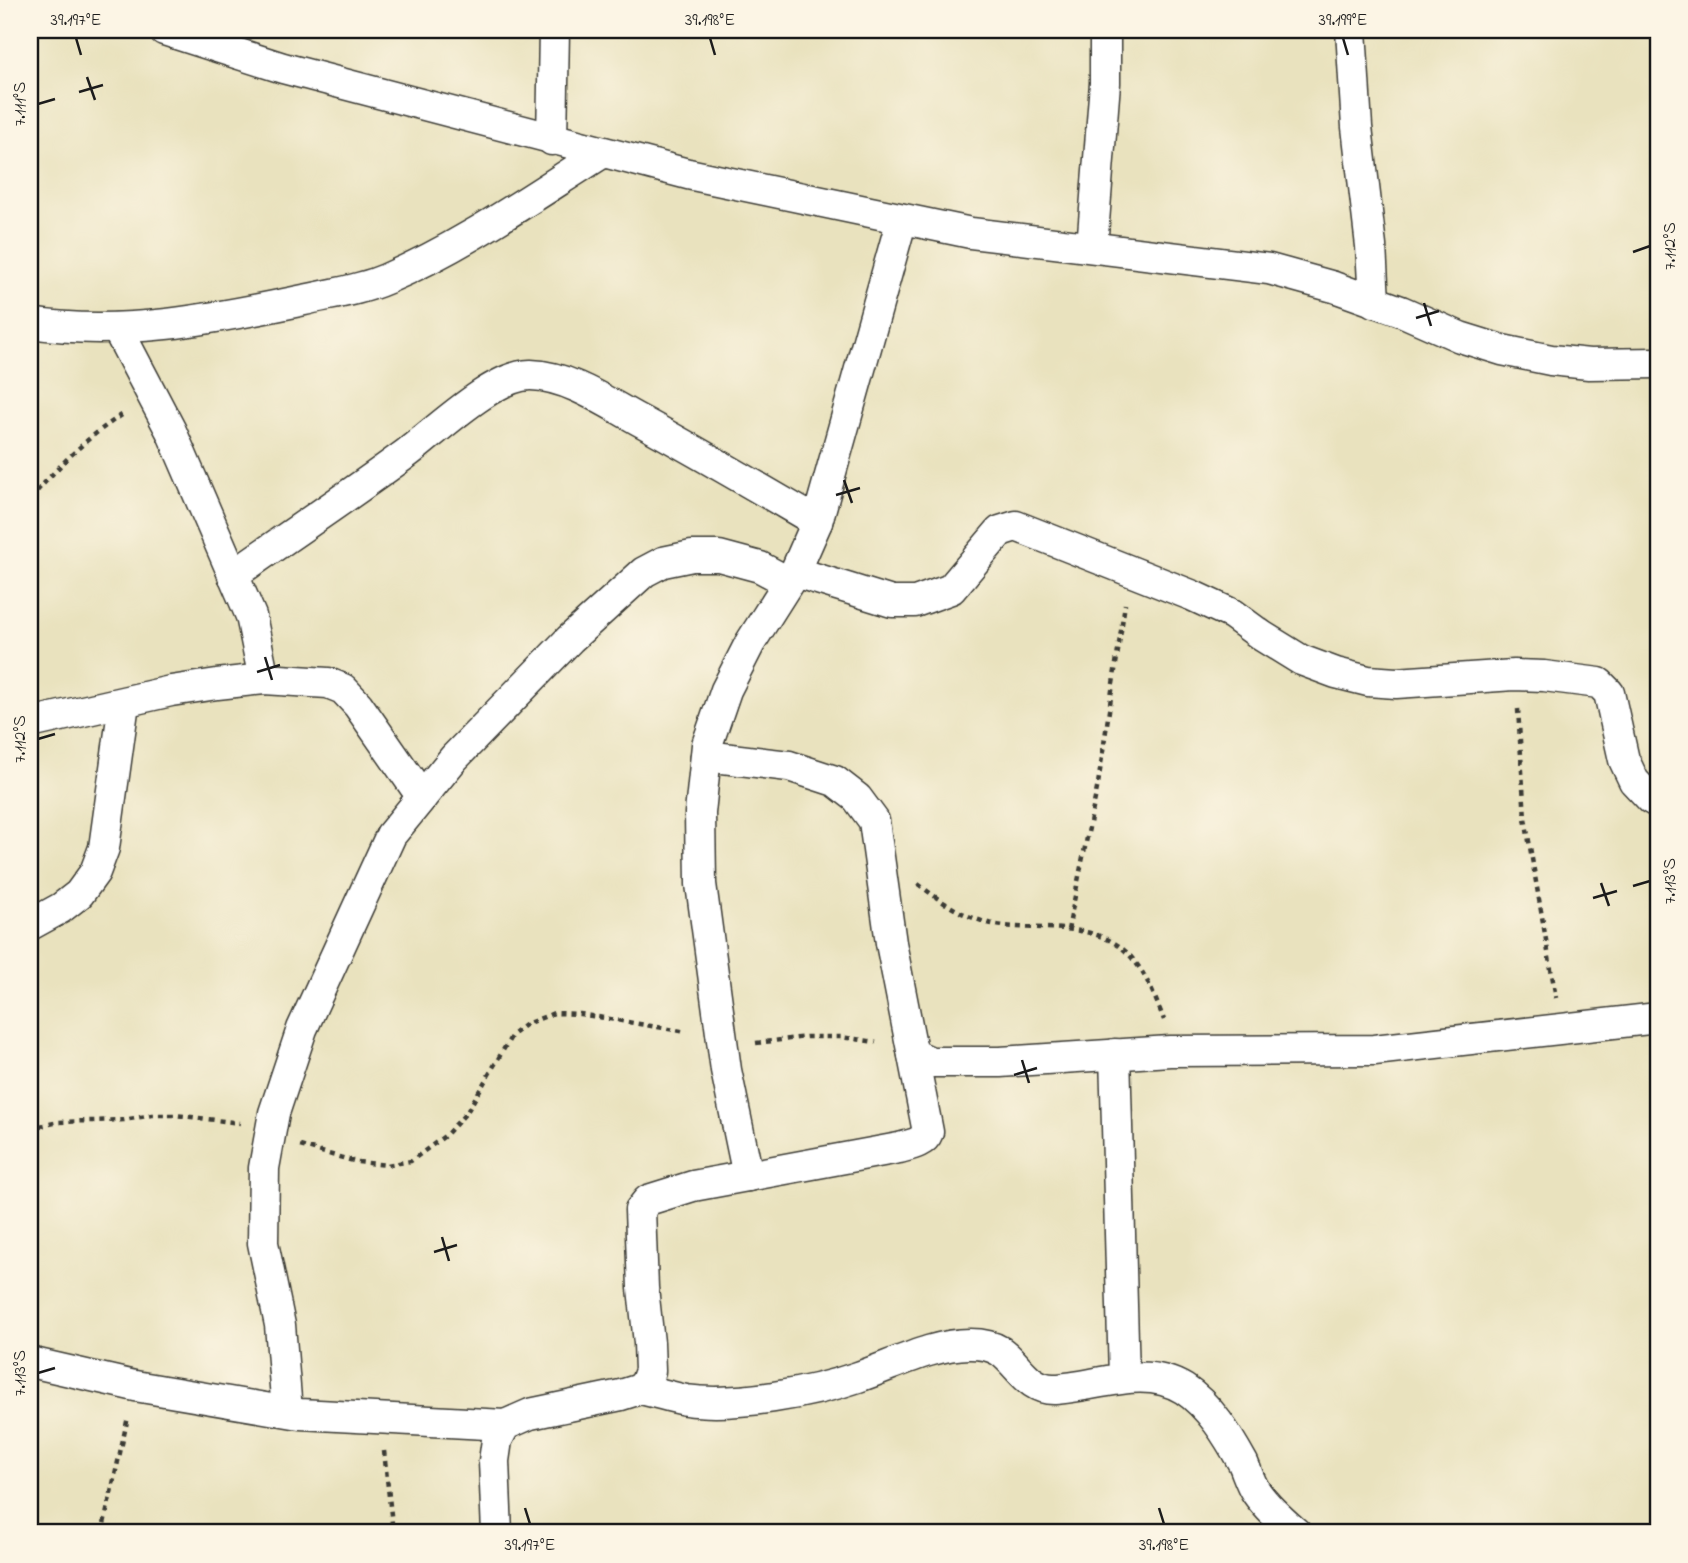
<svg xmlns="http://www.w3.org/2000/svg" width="1688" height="1563" viewBox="0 0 1688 1563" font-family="'Indie Flower',sans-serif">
<rect width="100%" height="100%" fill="#fcf5e5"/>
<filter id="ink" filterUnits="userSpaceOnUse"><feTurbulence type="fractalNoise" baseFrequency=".0143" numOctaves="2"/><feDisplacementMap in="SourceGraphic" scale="14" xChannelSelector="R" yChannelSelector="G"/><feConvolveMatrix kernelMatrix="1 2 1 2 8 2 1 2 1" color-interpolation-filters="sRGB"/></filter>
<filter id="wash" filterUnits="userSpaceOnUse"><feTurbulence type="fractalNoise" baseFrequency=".00686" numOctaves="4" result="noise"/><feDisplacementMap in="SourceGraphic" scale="28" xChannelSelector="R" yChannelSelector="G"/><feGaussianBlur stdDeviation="1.57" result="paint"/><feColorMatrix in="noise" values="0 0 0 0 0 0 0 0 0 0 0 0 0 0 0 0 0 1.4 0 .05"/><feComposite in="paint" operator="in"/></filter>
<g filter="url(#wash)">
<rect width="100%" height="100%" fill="#e9e2be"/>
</g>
<g filter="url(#ink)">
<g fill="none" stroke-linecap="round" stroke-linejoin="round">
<g stroke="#3b3a34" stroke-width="33">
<g id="street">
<path d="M164,30L283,68L688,174L971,233L1269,269L1334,287L1401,311L1460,337L1502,350L1551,360L1589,364L1658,363"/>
<path d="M1351,30L1357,127L1371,246L1374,302"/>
<path d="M552,140L554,30"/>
<path d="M1092,247L1105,83V30"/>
<path d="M30,323C121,337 214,319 304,300C330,294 361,290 386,279C463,246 532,197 602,153"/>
<path d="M117,328L171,431L251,616L264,679"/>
<path d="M795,572L892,602H915L951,589L1000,531L1016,526L1191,595L1232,614L1262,636L1301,660L1336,673L1368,681L1396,683L1514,675L1544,676L1599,683L1609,693L1624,760L1634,781L1651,799L1658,803"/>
<path d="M233,575C291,534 350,495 407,453C436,431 495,374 531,375C568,376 606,402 637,419C698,452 757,487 817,522"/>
<path d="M30,723L171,691L217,684L264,679L328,683L343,689L358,705L422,797"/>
<path d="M30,925L61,908L79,894L95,872L104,848L124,703"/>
<path d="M913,1054L931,1062H1000L1170,1051L1374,1050L1658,1018"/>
<path d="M1115,1054L1124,1377"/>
<path d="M748,1176L726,1070L701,884L700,813L707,745L726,690L750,643L795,572L817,522L902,219"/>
<path d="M30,1362L135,1386L300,1414L505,1425"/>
<path d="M640,1389C655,1392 671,1397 686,1400C735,1407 812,1393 858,1377C894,1365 932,1344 970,1344C980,1344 991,1345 1000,1351C1019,1364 1028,1390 1055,1389C1097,1387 1144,1364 1184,1389C1210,1406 1228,1436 1243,1463C1247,1472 1250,1483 1256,1492C1267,1508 1282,1521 1296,1533"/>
<path d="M287,1411L280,1325L263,1243L264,1168L274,1113L302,1029L391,835L454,758L570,639L644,572L663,562L692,556H719L760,567L788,582"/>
<path d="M497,1533L494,1461L497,1440L505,1425L530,1414L621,1395L640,1389L646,1382L650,1371L649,1343L643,1288L640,1210L648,1200L693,1186L899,1148C910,1145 924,1143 928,1132L891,943L874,821L857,798L835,781L789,766L706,756"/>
</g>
</g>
<g stroke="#3b3a34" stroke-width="4.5" stroke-dasharray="5 5" stroke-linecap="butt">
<path d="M30,499C60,465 85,438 125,413"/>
<path d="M1518,709L1525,818L1556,998"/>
<path d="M918,884C944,904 971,922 1004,926C1038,930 1079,924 1111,941C1140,956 1153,992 1164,1020"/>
<path d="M1068,930L1098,784L1125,604"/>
<path d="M756,1043L806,1037H841L876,1042"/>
<path d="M30,1128L59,1122L124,1120L152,1115H175L240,1123"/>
<path d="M300,1146L357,1162L387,1165L411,1161L446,1135L467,1112L512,1035L526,1024L554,1013L580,1014L687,1032"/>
<path d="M384,1451L393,1533"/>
<path d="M102,1533L128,1417"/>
</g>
<use href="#street" stroke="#fff" stroke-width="30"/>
</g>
</g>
<path fill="none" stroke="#1c1c1c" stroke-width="2.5" d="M76,38L81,55M710,38L715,55M1343,38L1348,55M87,77L95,100M79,92L103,85M38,104L55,99M1633,252L1650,246M1424,303L1431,326M1416,318L1439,311M844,480L852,503M836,495L860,488M265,657L272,680M257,672L280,665M38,739L55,734M1601,883L1609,906M1633,886L1650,881M1593,898L1617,891M1022,1060L1029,1083M1014,1075L1037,1068M442,1237L449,1261M434,1252L457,1245M38,1373L55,1368M525,1508L530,1524M1159,1508L1164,1524"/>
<rect width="1688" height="1563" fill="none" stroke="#fcf5e5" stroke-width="77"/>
<rect x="38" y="38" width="1612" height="1486" fill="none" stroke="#1c1c1c" stroke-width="2.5"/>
<g font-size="18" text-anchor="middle" fill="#1c1c1c">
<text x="76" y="25">39.197°E</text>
<text x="710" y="25">39.198°E</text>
<text x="1343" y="25">39.199°E</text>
<text transform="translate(19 104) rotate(-90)" y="6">7.111°S</text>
<text transform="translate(1669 246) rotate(-90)" y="6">7.112°S</text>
<text transform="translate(19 739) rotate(-90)" y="6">7.112°S</text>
<text transform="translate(1669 881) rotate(-90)" y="6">7.113°S</text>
<text transform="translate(19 1373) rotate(-90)" y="6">7.113°S</text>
<text x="530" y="1550">39.197°E</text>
<text x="1164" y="1550">39.198°E</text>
</g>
</svg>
